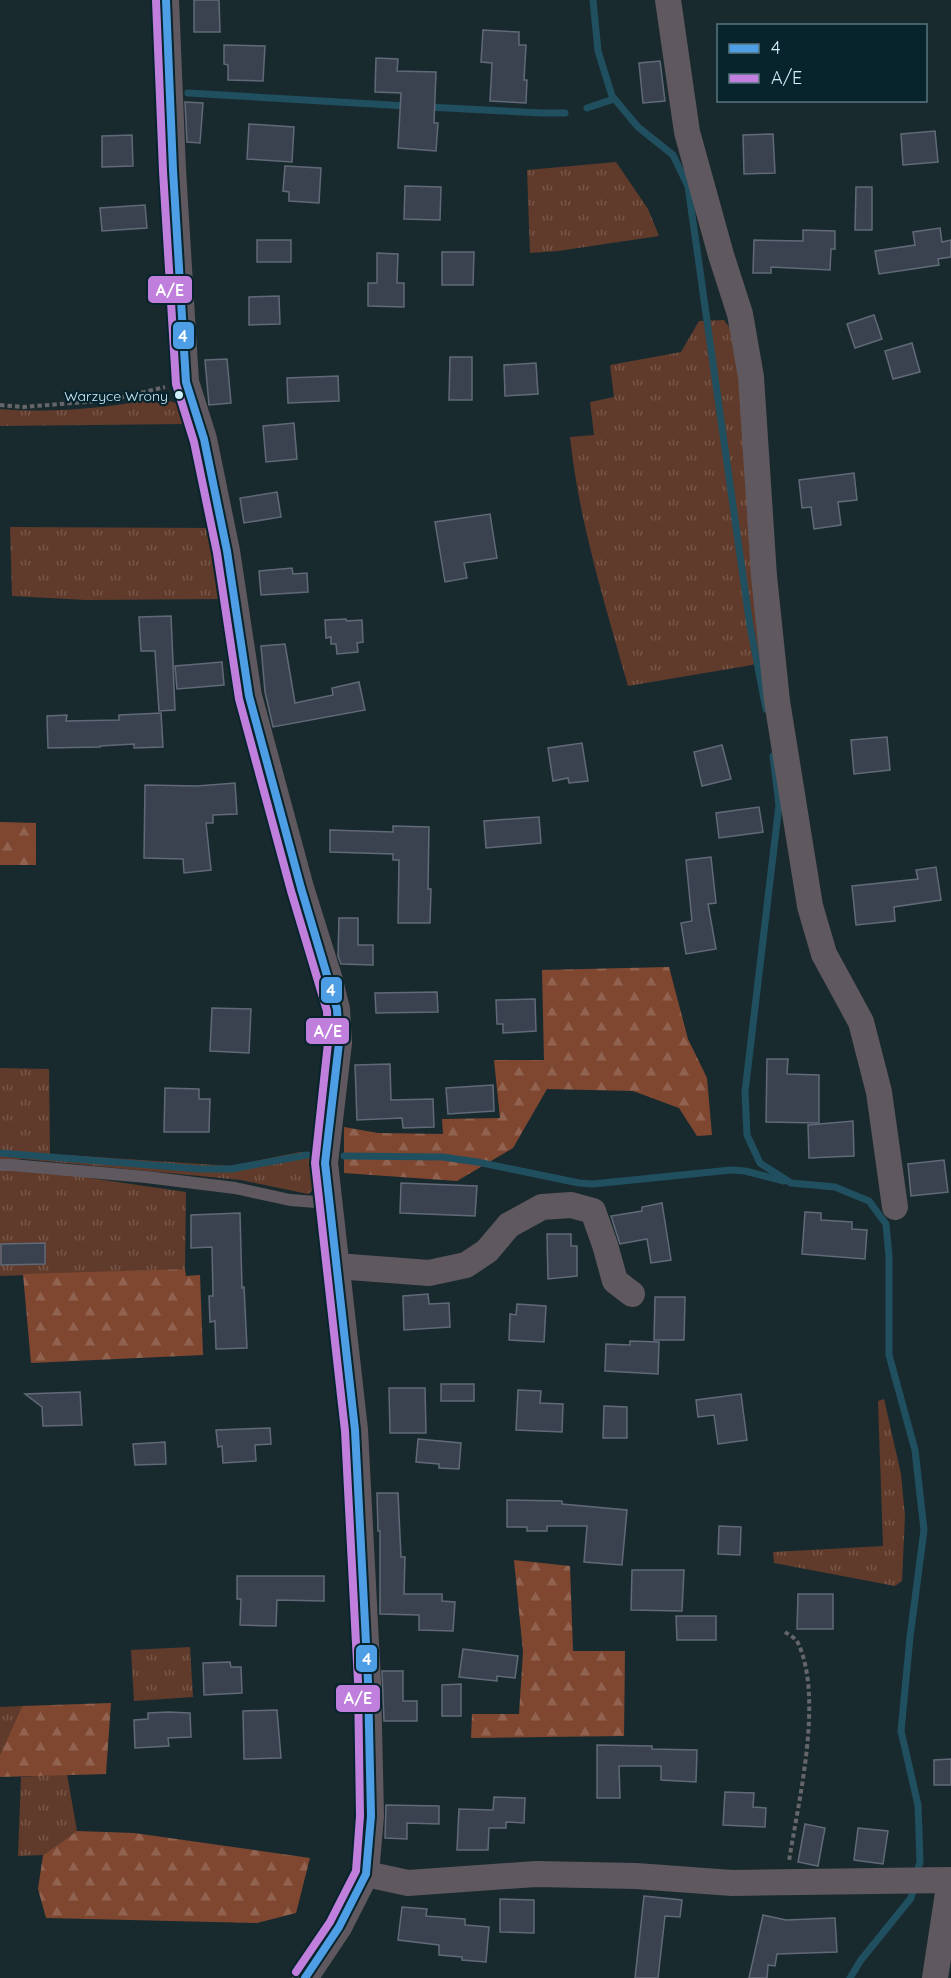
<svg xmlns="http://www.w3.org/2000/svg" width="951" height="1978" viewBox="0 0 951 1978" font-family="Quicksand,sans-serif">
<defs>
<pattern id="grass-tufts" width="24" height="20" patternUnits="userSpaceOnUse" patternTransform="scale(1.5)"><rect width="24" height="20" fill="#603a2a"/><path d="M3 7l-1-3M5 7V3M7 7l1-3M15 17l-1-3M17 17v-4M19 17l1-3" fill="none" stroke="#76574a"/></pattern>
<pattern id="forest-firs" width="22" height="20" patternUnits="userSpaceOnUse" patternTransform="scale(1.5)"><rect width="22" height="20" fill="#804730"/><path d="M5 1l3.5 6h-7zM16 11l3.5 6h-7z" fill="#91624f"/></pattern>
</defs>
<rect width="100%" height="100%" fill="#192a2f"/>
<g fill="url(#grass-tufts)">
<path d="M616,162L648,209L659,236L558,251L530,253L527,170Z"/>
<path d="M724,320L735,335L764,659L752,665L628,686C605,604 579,522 570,437L594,435L590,402L614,397L610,365L681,352L699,321Z"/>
<path d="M152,399C189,401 187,409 193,441L184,424L0,426V409C51,413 101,409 152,399Z"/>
<path d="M10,527L213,528L225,599L86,600L12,596Z"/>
<path d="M0,1068L49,1069L50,1154L231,1166L300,1152L316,1153L317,1187L308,1194L241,1180L23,1159L0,1161Z"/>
<path d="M0,1171H42L186,1192L185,1269L0,1276Z"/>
<path d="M884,1399L901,1474L905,1516L902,1581L895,1586L774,1563L773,1552L883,1546L878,1401Z"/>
<path d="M190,1647L193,1697L134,1701L131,1650Z"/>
<path d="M22,1706L0,1755V1707Z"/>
<path d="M67,1774L77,1831L43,1855L18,1856L21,1777Z"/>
</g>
<g fill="url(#forest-firs)">
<path d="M0,822L36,823V865H0Z"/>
<path d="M669,967L688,1039L707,1078L712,1135L697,1136L679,1108L633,1091L547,1089L513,1148L457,1181L344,1173V1127L378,1133L443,1134L442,1119L500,1118L494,1060H544L542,970Z"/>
<path d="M185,1269L186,1276L200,1275L203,1355L31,1363L23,1274Z"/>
<path d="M514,1560L570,1566L573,1651H625L624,1736L471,1738L472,1714H519L523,1652Z"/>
<path d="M111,1703L106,1774L0,1777V1755L22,1706Z"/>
<path d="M77,1831L134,1833L310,1858L296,1913L257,1923L46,1918L38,1889L43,1855Z"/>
</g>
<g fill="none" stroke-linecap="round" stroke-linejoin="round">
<g stroke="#205060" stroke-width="7">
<path d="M593,0L598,51L612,96L638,127L673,155L688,186L750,626L766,709"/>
<path d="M188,93L407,106"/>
<path d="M427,107L543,113H565"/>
<path d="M587,108L614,99"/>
<path d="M773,756L779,805L745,1092L747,1135L760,1163L791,1183L835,1187L869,1201L886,1224L889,1256V1355L915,1450L924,1530L910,1637L901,1731L918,1805L920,1862L916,1875"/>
<path d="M0,1153L200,1169H231L307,1155"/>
<path d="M344,1156L443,1157L477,1162L579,1183L593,1184L731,1170L745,1171L784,1181"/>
<path d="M850,1978L861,1960L911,1898L914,1886"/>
</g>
</g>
<g fill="#3b424f" stroke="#616978" stroke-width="1.5">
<path d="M194,0H219L220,32H194Z"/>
<path d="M483,30L519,32V45H526L524,80H527L526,103L490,101L492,63L481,62Z"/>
<path d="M224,45L265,46L263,81L228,80V65L224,64Z"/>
<path d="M376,58L398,59L397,71L436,72L434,123H438L436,151L398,148L401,93L375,92Z"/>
<path d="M660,61L665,101L643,103L639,63Z"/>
<path d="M185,102L203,103L200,143L187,142Z"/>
<path d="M249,124L294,127L292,162L247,159Z"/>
<path d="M935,131L938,162L903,165L901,134Z"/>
<path d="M773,134L775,173L744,174L743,135Z"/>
<path d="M132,135L133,166L102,167V136Z"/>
<path d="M285,166L321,168L319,203L289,201V192L283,191Z"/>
<path d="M405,186L441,187L440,220L404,219Z"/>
<path d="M856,187H872V230H855Z"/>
<path d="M145,205L147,228L102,231L100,208Z"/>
<path d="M940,228L942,242L951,240V257L938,259L939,265L879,274L875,251L915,245L913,232Z"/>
<path d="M803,230L835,231V249H831L830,270L771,267V273H753L754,240L803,241Z"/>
<rect x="257" y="240" width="34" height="22"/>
<path d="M442,252H474L473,285H442Z"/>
<path d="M377,253L398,254L397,283H404V307L368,306V283H377Z"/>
<path d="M279,296L280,324L249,325V297Z"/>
<path d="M874,315L882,339L855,348L847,324Z"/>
<path d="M912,343L920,372L893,379L885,351Z"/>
<path d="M450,357H472V400H449Z"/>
<path d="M227,359L231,403L209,405L205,360Z"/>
<path d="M536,363L538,394L505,396L504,365Z"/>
<path d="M338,376L339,401L288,403L287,378Z"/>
<path d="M294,423L297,459L266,462L263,426Z"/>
<path d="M854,473L857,500L838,502L841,525L814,529L811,507L802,508L799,480Z"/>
<path d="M277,492L281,517L244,523L240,498Z"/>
<path d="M490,514L497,558L464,563L467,578L445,582L435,522Z"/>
<path d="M292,568L293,574L307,573L308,592L261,595L259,571Z"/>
<path d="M171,616L175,710L159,711L155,651H141L139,617Z"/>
<path d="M346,619L347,621L362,620L363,642L357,643L358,652L337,654L336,644H331V637L326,638L325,620Z"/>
<path d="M285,644L295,703L333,695L332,688L359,682L365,710L273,727L265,692L261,646Z"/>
<path d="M222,662L224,685L177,689L175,666Z"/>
<path d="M161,713L163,747L134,748V744L100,746V747L48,748L47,716L67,715L66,721L119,720V715Z"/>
<path d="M887,737L890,770L854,774L851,740Z"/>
<path d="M582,743L588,781L569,783L568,778L553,781L548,748Z"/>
<path d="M722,745L731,779L702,786L694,752Z"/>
<path d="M235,783L237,814L213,815V823H206L211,870L184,873L183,859L144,858L145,785L197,786Z"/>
<path d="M759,807L763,832L719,838L716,813Z"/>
<path d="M539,817L541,843L486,848L484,821Z"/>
<path d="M393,826L429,827L428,889H431L430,923H398L399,860H393V854L330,852V830L393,832Z"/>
<path d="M711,857L716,903L708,904L716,949L686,954L681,923L692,921L686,860Z"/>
<path d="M936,867L941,900L894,907L895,921L856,925L852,886L918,879L916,870Z"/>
<path d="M339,918H358V945H373V965L341,964L338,956Z"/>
<path d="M437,992L438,1012L376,1013L375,993Z"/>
<path d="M535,999L536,1031L503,1033V1024H497L496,1000Z"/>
<path d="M212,1008L251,1009L249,1053L210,1051Z"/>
<path d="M767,1059H788L787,1074L819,1075V1123L766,1122Z"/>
<path d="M390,1064L391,1100L433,1099L434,1127L403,1128L402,1118L357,1120L355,1065Z"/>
<path d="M493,1085L494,1111L448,1114L446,1088Z"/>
<path d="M165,1088L199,1089V1099H210L209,1132H164Z"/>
<path d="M853,1121L854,1156L809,1158L808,1125Z"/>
<path d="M944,1160L948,1192L911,1196L908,1164Z"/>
<path d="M401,1183L477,1186L475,1216L400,1213Z"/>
<path d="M662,1203L671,1260L651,1263L647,1239L620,1244L611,1216L642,1211V1207Z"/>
<path d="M805,1212L821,1213V1220L852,1222V1229L867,1230L865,1259L802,1254Z"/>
<path d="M240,1213L242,1288L244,1287L247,1348L216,1349L215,1321L210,1322L209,1296H213L212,1247L191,1248V1215Z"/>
<path d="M547,1234H571V1246H577V1276L548,1279Z"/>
<path d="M45,1243V1264L1,1265V1244Z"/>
<path d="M428,1294L429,1304L449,1303L450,1327L404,1330L403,1296Z"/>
<path d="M655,1297H685L684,1340H654Z"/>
<path d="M517,1304L546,1306L544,1342L509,1340L510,1314L516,1315Z"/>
<path d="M630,1341L659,1342L658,1374L605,1371L606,1344L630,1345Z"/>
<rect x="441" y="1384" width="33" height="17"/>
<path d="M389,1388H425L426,1433H390Z"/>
<path d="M518,1390L541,1391L540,1403L563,1404L562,1432L516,1430Z"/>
<path d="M80,1392L82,1425L43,1426L42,1407L25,1394Z"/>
<path d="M741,1394L747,1440L718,1444L714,1415L698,1417L696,1400Z"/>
<path d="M604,1406L627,1407V1438H603Z"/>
<path d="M270,1428L271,1444L255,1445L256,1461L223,1463L222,1446L218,1447L216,1430Z"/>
<path d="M418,1439L461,1443L459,1469L439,1468V1464L416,1462Z"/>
<path d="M165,1442L166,1464L135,1465L133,1444Z"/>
<path d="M377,1493H398L401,1557H405L404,1594H442V1601L455,1602L453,1631L419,1630V1615L380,1614V1531H378Z"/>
<path d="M507,1500L562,1501V1504L627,1510L622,1565L584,1562L587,1526H547V1531H527V1527H507Z"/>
<path d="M719,1526L741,1527L740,1555L718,1554Z"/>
<path d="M632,1570H684L682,1611L631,1610Z"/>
<path d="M237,1576H324V1601L277,1600L276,1626L240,1625L241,1599H237Z"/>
<path d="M798,1594H833V1629H797Z"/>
<path d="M676,1616H716V1640H677Z"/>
<path d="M463,1649L518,1656L515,1678L497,1676V1681L459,1677Z"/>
<path d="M230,1662L231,1667H241L242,1693L204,1695L203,1663Z"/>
<path d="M382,1671H403V1701H417V1721H384Z"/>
<path d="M461,1684V1716H442V1685Z"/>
<path d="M277,1710L281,1758L244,1759L243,1711Z"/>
<path d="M168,1712L190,1713L191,1737L168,1738L169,1746L135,1748L134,1720L148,1719V1713Z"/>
<path d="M597,1745L652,1746V1749L697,1750L696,1782L661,1780V1766H619L620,1798H597Z"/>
<path d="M951,1759V1785H934V1760Z"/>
<path d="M725,1792L754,1793L753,1807L766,1808L765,1827L723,1825Z"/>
<path d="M494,1797L525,1798L524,1823L506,1822V1828H489L488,1850H457L459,1809L493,1810Z"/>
<path d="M386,1805L439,1806V1824L407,1823V1839L385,1838Z"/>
<path d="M805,1824L825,1828L818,1866L798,1862Z"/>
<path d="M858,1828L888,1831L883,1864L854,1860Z"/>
<path d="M644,1896L682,1900L680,1917L665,1916L658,1978H635Z"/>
<path d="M500,1899L534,1900V1933L500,1932Z"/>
<path d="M402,1907L427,1909L426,1916L465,1919V1925L489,1927L486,1962L462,1960V1957L439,1955V1945L398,1940Z"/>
<path d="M763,1915L786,1920L835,1918L837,1952L777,1954L775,1966L768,1965L767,1978H749Z"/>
</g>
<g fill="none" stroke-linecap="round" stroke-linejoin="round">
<g stroke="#65666a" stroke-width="4" stroke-dasharray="4.5 3" stroke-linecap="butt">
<path d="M0,405L23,407L111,400L165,387"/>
<path d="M785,1632C789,1635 796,1638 798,1643C824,1698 798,1803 789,1861"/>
</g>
<path stroke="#5f585e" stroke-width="12" d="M0,1165H12L146,1177L235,1188L290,1200L329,1203"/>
<g stroke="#5f585e" stroke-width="26">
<path d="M166,0L173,170L186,382L204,439L227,551L249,696L301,888L329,977L337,1009L339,1043L325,1163L355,1430L368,1682L371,1816L366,1874L339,1927L305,1978"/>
<path d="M668,0L687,132L721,255L740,314L751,377L764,576L777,701L810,906L824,954L861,1022L879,1092L895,1207"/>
<path d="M336,1266L429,1273L466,1265L487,1251L509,1225L542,1207L571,1205L593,1211L605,1245L615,1281L632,1294"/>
<path d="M366,1874L408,1883L536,1874L636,1876L732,1883L951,1880"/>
<path d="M935,1978L950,1880"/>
</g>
<g stroke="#07242d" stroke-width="12">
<path id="bus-1" d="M166,0L173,170L186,382L204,439L227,551L249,696L301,888L337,1009L339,1043L325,1163L355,1430L368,1682L371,1816L366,1874L339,1927L305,1978"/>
</g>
<g stroke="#07242d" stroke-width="12">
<path id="bus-2" d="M156,0L163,171L176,384L194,442L217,553L239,699L291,891L327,1011L328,1043L315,1163L345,1431L358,1682L360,1816L356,1871L330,1922L296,1972"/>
</g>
<use href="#bus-1" stroke="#4d9ee5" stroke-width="8"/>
<use href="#bus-2" stroke="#c07fdc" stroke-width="8"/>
</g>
<circle fill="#ceeffb" stroke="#07242d" stroke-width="2" cx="179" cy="395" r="5"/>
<g text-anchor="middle" stroke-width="4.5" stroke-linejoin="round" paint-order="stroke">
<g font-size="14" fill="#ceeffb" stroke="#07242d" text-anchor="end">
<text x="168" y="401">Warzyce Wrony</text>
</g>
</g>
<g stroke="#07242d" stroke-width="2">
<rect x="147" y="275" width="46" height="29" rx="6" fill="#c07fdc"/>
<rect x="172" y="321" width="23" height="29" rx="6" fill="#4d9ee5"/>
<rect x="320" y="976" width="23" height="28" rx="6" fill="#4d9ee5"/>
<rect x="305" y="1017" width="45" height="28" rx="6" fill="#c07fdc"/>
<rect x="355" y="1644" width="23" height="29" rx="6" fill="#4d9ee5"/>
<rect x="335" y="1684" width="46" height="29" rx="6" fill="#c07fdc"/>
</g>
<g font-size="16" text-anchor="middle" font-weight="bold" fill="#fff">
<text x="170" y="296">A/E</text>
<text x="183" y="342">4</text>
<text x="331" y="996">4</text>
<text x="328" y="1037">A/E</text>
<text x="367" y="1665">4</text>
<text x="358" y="1704">A/E</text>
</g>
<rect x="717" y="24" width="210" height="78" fill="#07242d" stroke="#57757f" stroke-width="1.5"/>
<rect x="729" y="44" width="30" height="9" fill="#4d9ee5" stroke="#57757f" stroke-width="1.5"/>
<text x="771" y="54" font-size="18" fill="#ceeffb">4</text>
<rect x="729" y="74" width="30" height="9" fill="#c07fdc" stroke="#57757f" stroke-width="1.5"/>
<text x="771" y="84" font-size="18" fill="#ceeffb">A/E</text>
</svg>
